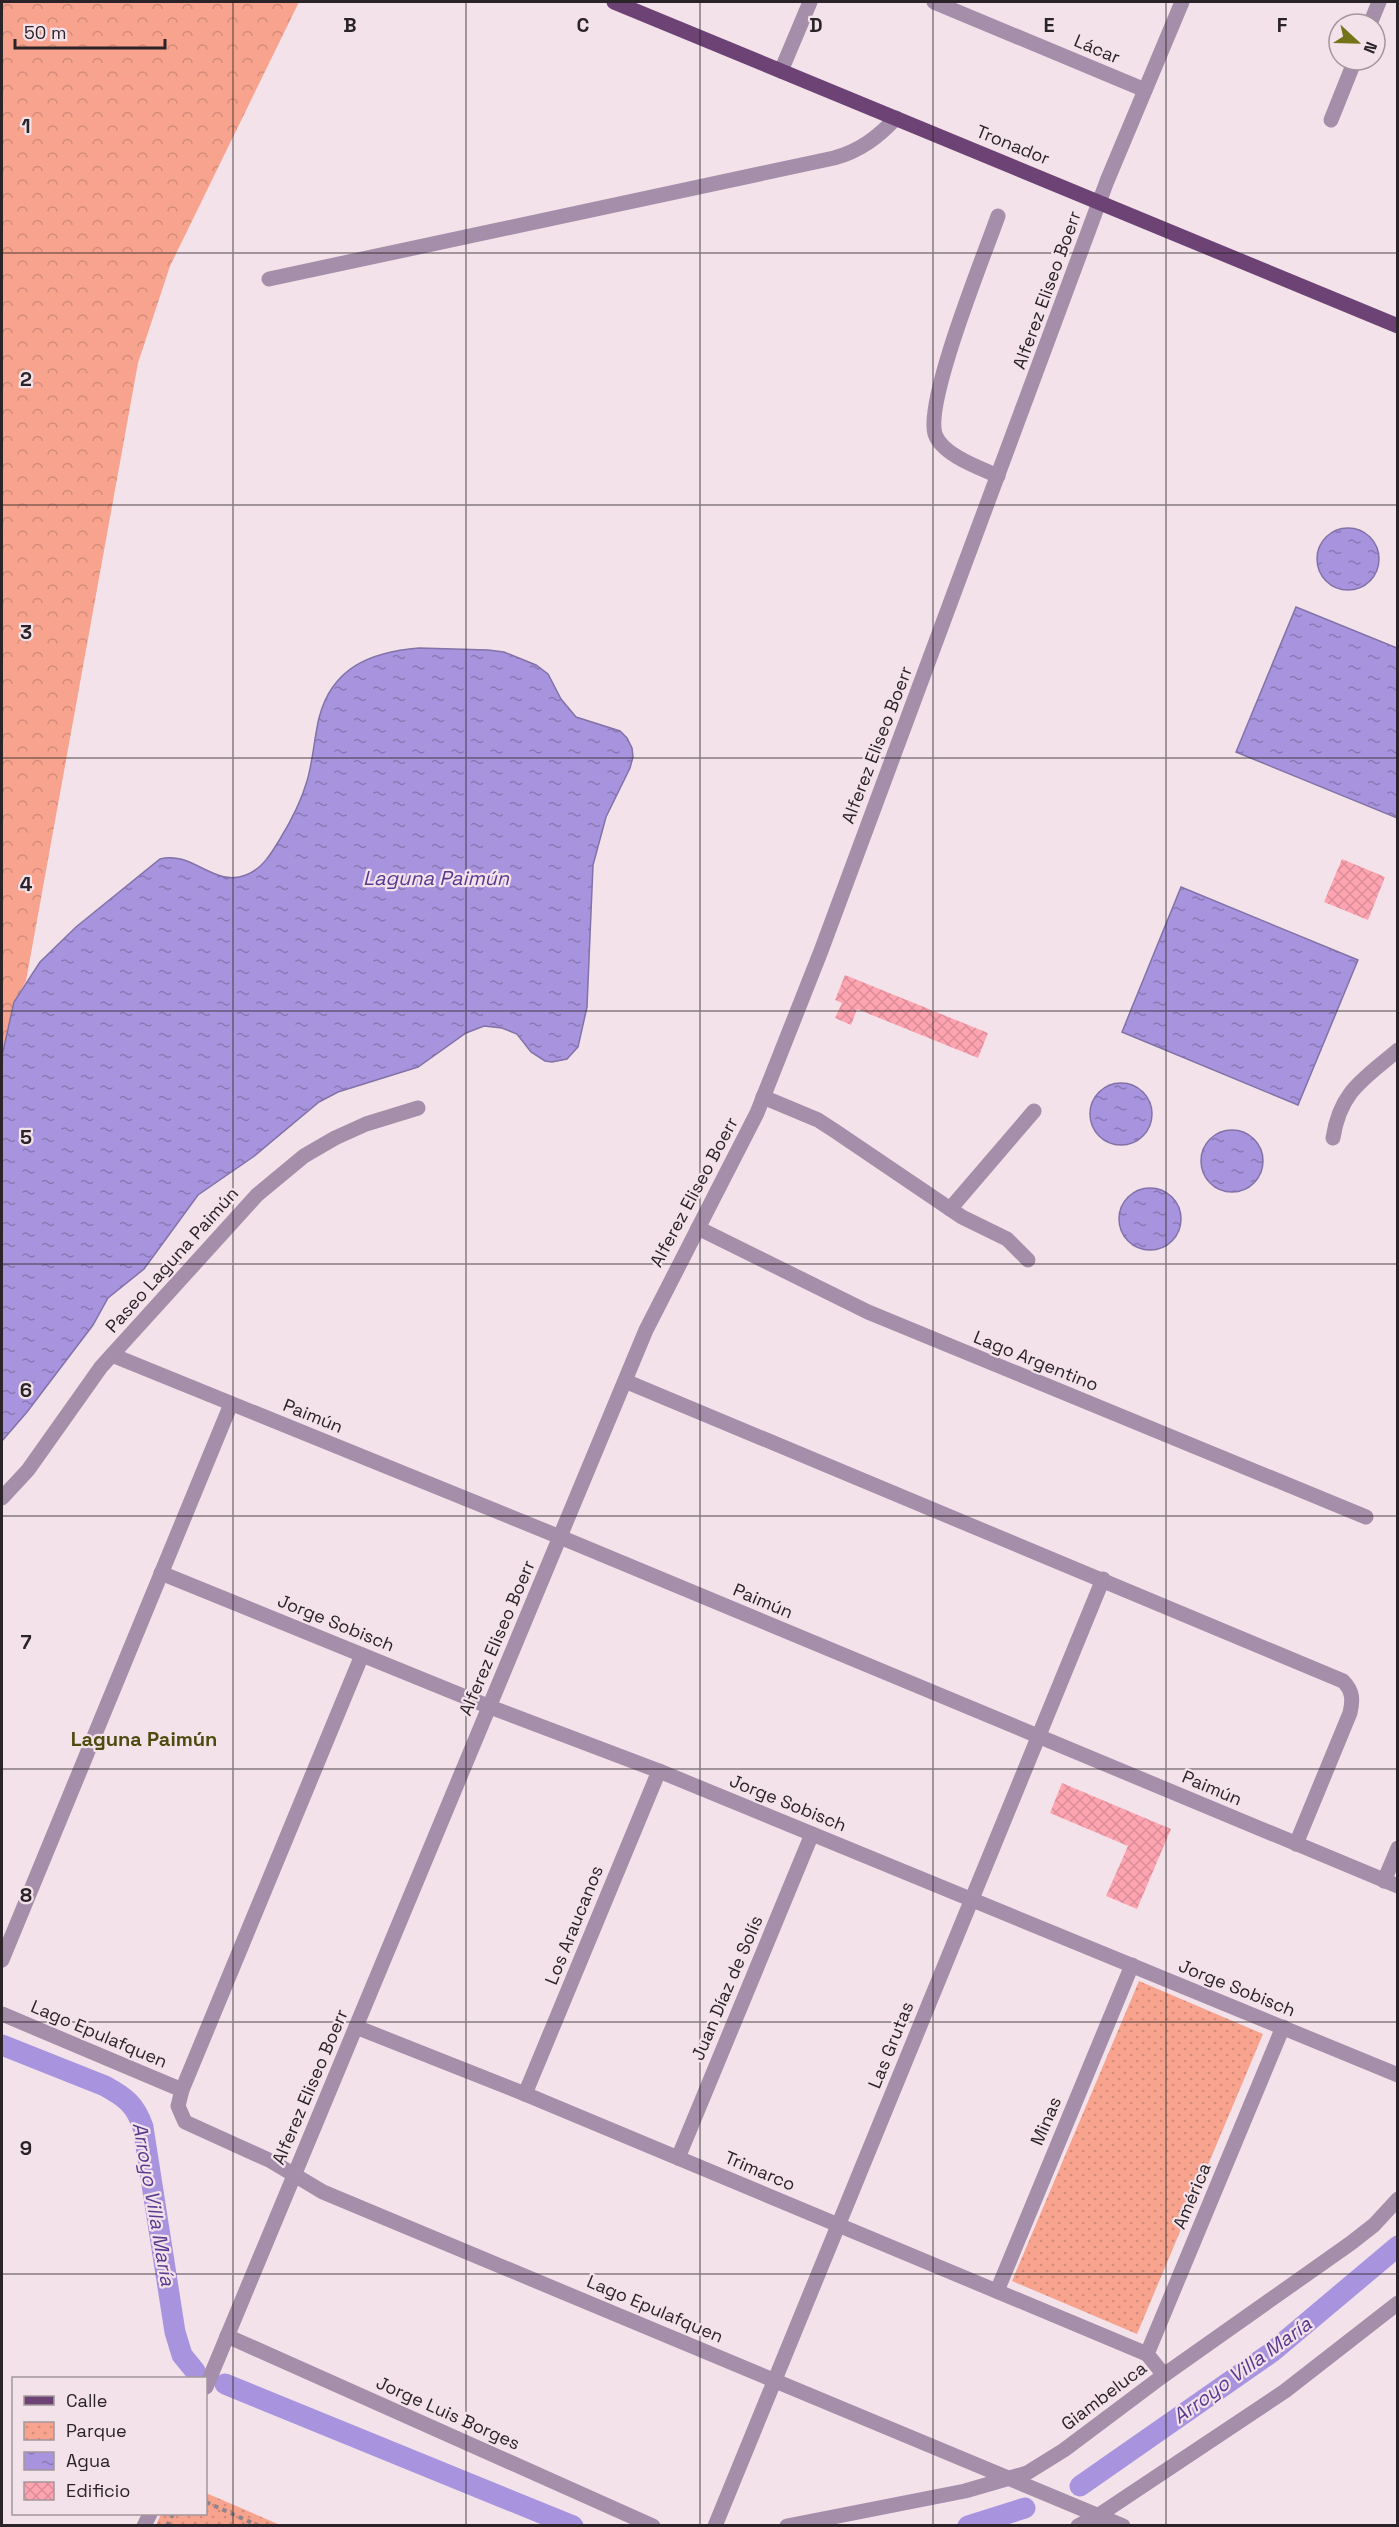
<svg xmlns="http://www.w3.org/2000/svg" width="1399" height="2527" viewBox="0 0 1399 2527" font-family="'Space Grotesk',sans-serif">
<defs>
<pattern id="forest-crowns" width="20" height="18" patternUnits="userSpaceOnUse" patternTransform="scale(1.5)"><rect width="20" height="18" fill="#f7a38e"/><path d="M2 6a3 3 0 1 1 6 0M12 15a3 3 0 1 1 6 0" fill="none" stroke="#d48c7a"/></pattern>
<pattern id="park-dots" width="8" height="8" patternUnits="userSpaceOnUse" patternTransform="scale(1.5)"><rect width="8" height="8" fill="#f7a38e"/><path d="M2 2h.1M6 6h.1" fill="none" stroke="#d48c7a" stroke-width="1.8" stroke-linecap="round"/></pattern>
<pattern id="water-ripples" width="26" height="14" patternUnits="userSpaceOnUse" patternTransform="scale(1.5)"><rect width="26" height="14" fill="#a894de"/><path d="M2 4q2-2 4 0t4 0M15 11q2-2 4 0t4 0" fill="none" stroke="#8978b4"/></pattern>
<pattern id="building-cross-hatch" width="8" height="8" patternUnits="userSpaceOnUse" patternTransform="scale(1.5)"><rect width="8" height="8" fill="#fea4b1"/><path d="M0 0l8 8M0 8l8-8" fill="none" stroke="#da8d98"/></pattern>
</defs>
<rect width="100%" height="100%" fill="#f4e2eb"/>
<path fill="url(#forest-crowns)" d="M2,2H299L170,266L138,363L26,981L14,1002L2,1056Z"/>
<g fill="url(#park-dots)">
<path d="M1139,1981L1263,2034L1137,2334L1012,2281Z"/>
<path d="M206,2493L280,2525H156L161,2514H206Z"/>
</g>
<g fill="url(#water-ripples)" stroke="#8272a7" stroke-width="1.5">
<circle cx="1348" cy="559" r="31"/>
<path d="M1296,607L1397,648V818L1236,752Z"/>
<path d="M419,648L488,650L504,652L536,665L548,674L561,699L576,717L620,731L627,738L632,748L633,757L630,768L606,817L593,865L587,1007L578,1047L567,1059L552,1062L545,1061L531,1052L517,1034L502,1028L484,1026L466,1033L418,1067L338,1092L319,1102L253,1157L198,1195L144,1269L108,1298L93,1325L27,1412L2,1441V1056L14,1002L40,962L76,927L160,859C192,850 214,888 246,875C262,869 271,854 280,839C291,821 301,802 307,781C313,761 314,739 319,718C332,667 371,652 419,648Z"/>
<path d="M1181,887L1358,960L1298,1105L1122,1032Z"/>
<circle cx="1121" cy="1114" r="31"/>
<circle cx="1232" cy="1161" r="31"/>
<circle cx="1150" cy="1219" r="31"/>
</g>
<g fill="none" stroke-linecap="round" stroke-linejoin="round">
<g stroke="#a894de" stroke-width="21">
<path d="M2,2045L105,2086C125,2097 135,2104 143,2127L175,2332L182,2355L195,2371"/>
<path d="M225,2384L573,2526"/>
<path d="M1080,2486L1272,2352L1398,2246"/>
<path d="M968,2526L1025,2508"/>
</g>
</g>
<g fill="url(#building-cross-hatch)">
<path d="M1342,859L1385,877L1368,920L1324,902Z"/>
<path d="M845,975L988,1033L978,1058L857,1009L851,1025L835,1018L842,1003L835,1000Z"/>
<path d="M1062,1783L1171,1829L1137,1909L1106,1896L1128,1846L1050,1813Z"/>
</g>
<g fill="none" stroke-linecap="round" stroke-linejoin="round">
<g stroke="#90848a" stroke-width="4" stroke-dasharray="4.5 4.5" stroke-linecap="butt">
<path d="M206,2502L259,2526"/>
<path d="M167,2526L173,2514"/>
</g>
<g stroke="#a58eaa" stroke-width="15">
<path d="M934,2L1145,90"/>
<path d="M1370,24L1379,2"/>
<path d="M781,71L810,2"/>
<path d="M1331,120L1355,60"/>
<path d="M998,216C984,256 925,400 935,434C942,455 980,468 998,476"/>
<path d="M269,279L834,158C860,151 878,137 896,118"/>
<path d="M763,1097L818,1120L835,1131L962,1217L1007,1239L1028,1260"/>
<path d="M1333,1138C1340,1091 1364,1079 1398,1050"/>
<path d="M950,1209L1034,1111"/>
<path d="M698,1228L868,1312L1366,1517"/>
<path d="M112,1355L560,1537L1398,1886"/>
<path d="M625,1381L1343,1681C1353,1691 1353,1700 1350,1713L1296,1844"/>
<path d="M2,1498L28,1470L101,1367L257,1195L304,1156L335,1138L366,1124L418,1108"/>
<path d="M161,1573L490,1707L659,1771L1398,2075"/>
<path d="M362,1655L182,2090L178,2106L185,2122L271,2161L323,2192L1123,2526"/>
<path d="M1384,1881L1398,1848"/>
<path d="M2,1960L231,1404"/>
<path d="M2,2014L182,2090"/>
<path d="M356,2027L525,2094L1147,2354"/>
<path d="M525,2094L659,1771"/>
<path d="M678,2158L812,1834"/>
<path d="M997,2291L1132,1965"/>
<path d="M227,2336L653,2526"/>
<path d="M1164,2375L1147,2354L1283,2027"/>
<path d="M206,2387L646,1330L757,1113L821,951L1107,181L1182,2"/>
<path d="M144,2526L150,2514"/>
<path d="M715,2526L1103,1579"/>
<path d="M787,2526L965,2491L1027,2473L1064,2450L1164,2375L1351,2243L1374,2225L1398,2199"/>
<path d="M1078,2526L1099,2515L1285,2391L1398,2303"/>
</g>
<path stroke="#6c4374" stroke-width="15" d="M614,2L1398,326"/>
</g>
<path fill="none" stroke="#2a2327" stroke-width="1.5" stroke-opacity="0.55" d="M233,2V2526M466,2V2526M700,2V2526M933,2V2526M1166,2V2526M2,253H1398M2,505H1398M2,758H1398M2,1011H1398M2,1264H1398M2,1516H1398M2,1769H1398M2,2022H1398M2,2274H1398"/>
<g text-anchor="middle" stroke-width="4.5" stroke-linejoin="round" paint-order="stroke">
<g font-size="18" fill="#2a2327" stroke="#f4e2eb">
<text transform="translate(1097 49) rotate(23)" y="6">Lácar</text>
<text transform="translate(1013 145) rotate(22)" y="6">Tronador</text>
<text transform="translate(1047 290) rotate(-70)" y="6">Alferez Eliseo Boerr</text>
<text transform="translate(877 745) rotate(-69)" y="6">Alferez Eliseo Boerr</text>
<text transform="translate(694 1192) rotate(-62)" y="6">Alferez Eliseo Boerr</text>
<text transform="translate(172 1260) rotate(-48)" y="6">Paseo Laguna Paimún</text>
<text transform="translate(1036 1361) rotate(22)" y="6">Lago Argentino</text>
<text transform="translate(313 1416) rotate(22)" y="6">Paimún</text>
<text transform="translate(763 1601) rotate(23)" y="6">Paimún</text>
<text transform="translate(336 1623) rotate(22)" y="6">Jorge Sobisch</text>
<text transform="translate(497 1638) rotate(-67)" y="6">Alferez Eliseo Boerr</text>
<text transform="translate(1212 1788) rotate(23)" y="6">Paimún</text>
<text transform="translate(788 1803) rotate(22)" y="6">Jorge Sobisch</text>
<text transform="translate(574 1925) rotate(-68)" y="6">Los Araucanos</text>
<text transform="translate(727 1988) rotate(-67)" y="6">Juan Díaz de Solís</text>
<text transform="translate(1237 1988) rotate(22)" y="6">Jorge Sobisch</text>
<text transform="translate(99 2034) rotate(23)" y="6">Lago Epulafquen</text>
<text transform="translate(891 2045) rotate(-68)" y="6">Las Grutas</text>
<text transform="translate(310 2087) rotate(-67)" y="6">Alferez Eliseo Boerr</text>
<text transform="translate(1046 2121) rotate(-67)" y="6">Minas</text>
<text transform="translate(760 2171) rotate(23)" y="6">Trimarco</text>
<text transform="translate(1192 2196) rotate(-67)" y="6">América</text>
<text transform="translate(655 2309) rotate(23)" y="6">Lago Epulafquen</text>
<text transform="translate(1104 2396) rotate(-37)" y="6">Giambeluca</text>
<text transform="translate(448 2413) rotate(24)" y="6">Jorge Luis Borges</text>
</g>
<g font-size="20" font-style="italic" fill="#573990" stroke="#f4e2eb">
<text x="436" y="885">Laguna Paimún</text>
<text transform="translate(154 2204) rotate(80)" y="7">Arroyo Villa María</text>
<text transform="translate(1242 2370) rotate(-36)" y="7">Arroyo Villa María</text>
</g>
<g font-size="20" font-weight="bold" fill="#4d4c0e" stroke="#f4e2eb">
<text x="144" y="1746">Laguna Paimún</text>
</g>
</g>
<g font-size="20" text-anchor="middle" font-weight="bold" fill="#2a2327" stroke="#f4e2eb" stroke-width="4.5" stroke-linejoin="round" paint-order="stroke">
<text x="350" y="32">B</text>
<text x="583" y="32">C</text>
<text x="816" y="32">D</text>
<text x="1049" y="32">E</text>
<text x="1282" y="32">F</text>
<text x="26" y="133">1</text>
<text x="26" y="386">2</text>
<text x="26" y="639">3</text>
<text x="26" y="891">4</text>
<text x="26" y="1144">5</text>
<text x="26" y="1397">6</text>
<text x="26" y="1649">7</text>
<text x="26" y="1902">8</text>
<text x="26" y="2155">9</text>
</g>
<rect width="1399" height="2527" fill="none" stroke="#2a2327" stroke-width="6"/>
<rect x="12" y="2377" width="195" height="138" fill="#f4e2eb" stroke="#a3969d" stroke-width="1.5"/>
<rect x="24" y="2396" width="30" height="9" fill="#6c4374" stroke="#a3969d" stroke-width="1.5"/>
<text x="66" y="2407" font-size="18" fill="#2a2327">Calle</text>
<rect x="24" y="2422" width="30" height="18" fill="url(#park-dots)" stroke="#a3969d" stroke-width="1.5"/>
<text x="66" y="2437" font-size="18" fill="#2a2327">Parque</text>
<rect x="24" y="2452" width="30" height="18" fill="url(#water-ripples)" stroke="#a3969d" stroke-width="1.5"/>
<text x="66" y="2467" font-size="18" fill="#2a2327">Agua</text>
<rect x="24" y="2482" width="30" height="18" fill="url(#building-cross-hatch)" stroke="#a3969d" stroke-width="1.5"/>
<text x="66" y="2497" font-size="18" fill="#2a2327">Edificio</text>
<g transform="translate(1357 42) rotate(112)"><circle r="28" fill="#f4e2eb" stroke="#a3969d" stroke-width="1.5"/>
<path d="M0-4.5L10 22L0 15L-10 22Z" fill="#737317"/>
<text y="-9" font-size="16" font-weight="bold" text-anchor="middle" fill="#2a2327">N</text>
</g>
<path d="M15 39v9h150v-9" fill="none" stroke="#2a2327" stroke-width="3"/>
<text x="24" y="39" font-size="18" fill="#2a2327" stroke="#f4e2eb" stroke-width="4.5" paint-order="stroke">50 m</text>
</svg>
